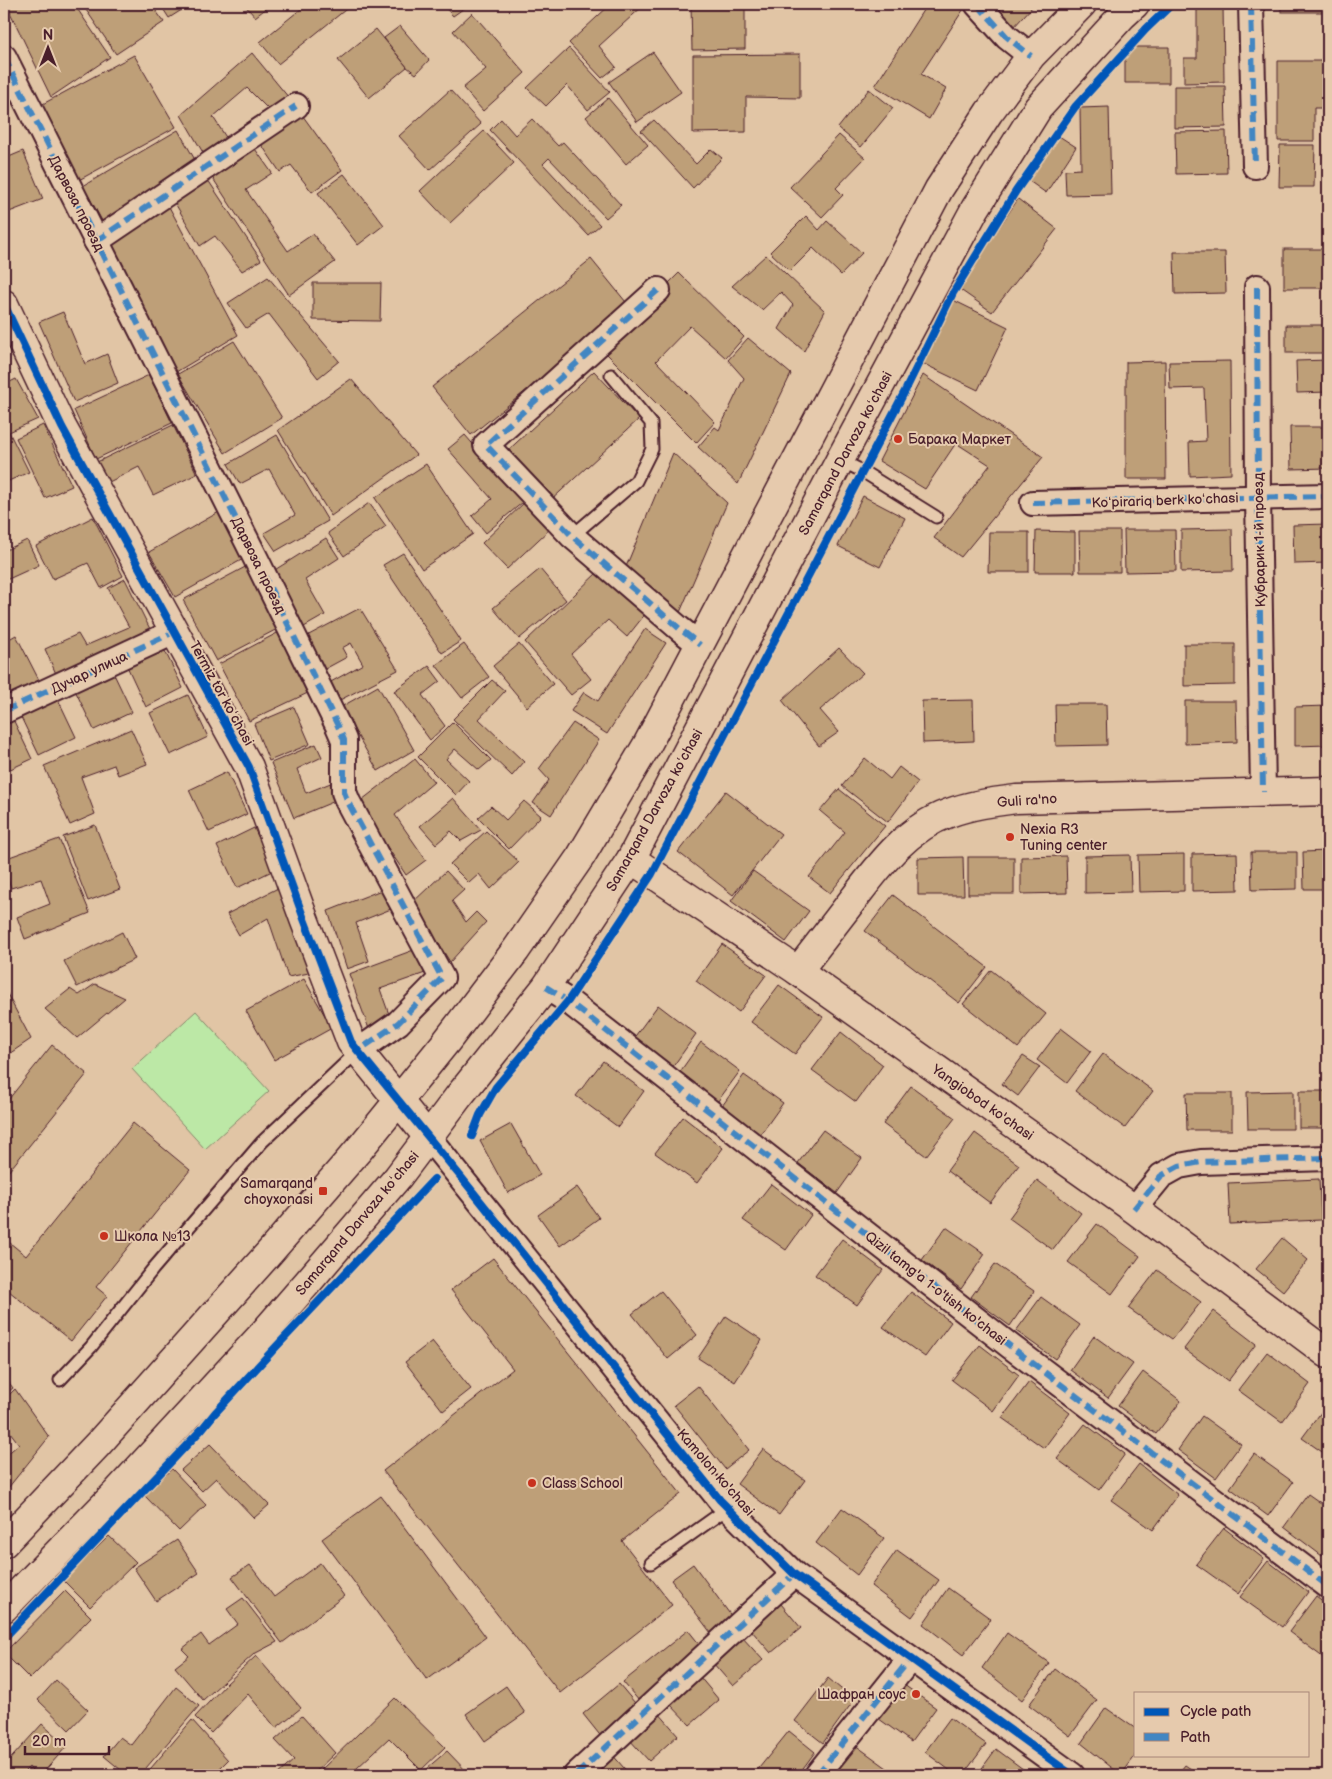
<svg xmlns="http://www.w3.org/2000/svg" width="1332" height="1779" viewBox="0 0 1332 1779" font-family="'Balsamiq Sans',sans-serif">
<rect width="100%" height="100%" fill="#e1c5a5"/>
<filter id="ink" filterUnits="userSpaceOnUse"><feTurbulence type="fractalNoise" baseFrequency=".02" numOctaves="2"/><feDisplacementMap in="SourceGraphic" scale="10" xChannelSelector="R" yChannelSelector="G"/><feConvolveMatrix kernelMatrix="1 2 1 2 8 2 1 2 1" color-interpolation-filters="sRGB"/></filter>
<g filter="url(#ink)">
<path fill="#bce8a6" stroke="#838468" d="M196,1011L269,1091L205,1149L132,1069Z"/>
<g fill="#be9f78" stroke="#4a1f2b">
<path d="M6,4H74L110,57L51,97Z"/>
<path d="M82,4H151L164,22L116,54Z"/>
<path d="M160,4H191L169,18Z"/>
<path d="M244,4H272L255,17Z"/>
<path d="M307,4H348L350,6L278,64L260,42Z"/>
<path d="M360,4H377L367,12Z"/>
<path d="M442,4H470L453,16Z"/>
<path d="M611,4L644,5L599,46L616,67L602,78L569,43Z"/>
<path d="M691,4H745V49L692,50Z"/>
<path d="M927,4H967L921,74L946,89L929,119L875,86Z"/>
<path d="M987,4H1031L1033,6L1013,28Z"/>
<path d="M1197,4H1223L1224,82L1184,83V58H1197Z"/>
<rect x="1281" y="4" width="47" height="8"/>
<path d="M472,13L525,73L483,111L463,88L486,69L453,31Z"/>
<path d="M400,26L429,60L416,74L407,67L384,38Z"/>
<path d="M376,29L407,67L369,98L338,60Z"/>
<path d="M1135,47H1169V83H1125V57Z"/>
<path d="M569,48L610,92L588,110L567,85L546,106L527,88Z"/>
<path d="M653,52L681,92L637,122L609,82Z"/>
<path d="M252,53L289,98L271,112L247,88L213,117L229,142L205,156L181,115Z"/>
<path d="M800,54V98L746,97V132L693,133V55Z"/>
<path d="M134,55L176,127L77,181L39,106Z"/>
<path d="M1278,61H1328V108H1314V141H1278Z"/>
<path d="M1174,86H1225L1226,127L1174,128Z"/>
<path d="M869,89L893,108L861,147L838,128Z"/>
<path d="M450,90L481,124L430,170L399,136Z"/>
<path d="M608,98L648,145L626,164L586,117Z"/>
<path d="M1109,107L1111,194L1066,195L1065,170L1081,169L1080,108Z"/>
<path d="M300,112L342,170L312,192L291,165L280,172L259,141Z"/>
<path d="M501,119L515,135L532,119L558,146L563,142L621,205L606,218L549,158L543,164L600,225L588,235L490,130Z"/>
<path d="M654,120L696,164L711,149L722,158L693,188L641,131Z"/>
<path d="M178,130L198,165L106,228L83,186Z"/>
<path d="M484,131L514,163L450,223L420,191Z"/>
<path d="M1226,131L1227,173L1176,174L1175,132Z"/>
<path d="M839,135L865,158L836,188L843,195L822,217L790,187Z"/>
<path d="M1059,136L1076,147L1046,193L1029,181Z"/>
<path d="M1280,145H1315L1314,187H1279Z"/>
<path d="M253,146L272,173L246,190L288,251L313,234L335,262L289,295L210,174Z"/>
<path d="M23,151L43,199L4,214V159Z"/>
<path d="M344,174L384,225L358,245L318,193Z"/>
<path d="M206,177L261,260L242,271L215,236L200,246L172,198Z"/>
<path d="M1018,199L1057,229L992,312L959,289Z"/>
<path d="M167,203L238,335L176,372L107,241Z"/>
<path d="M806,216L819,230L827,221L862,253L841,275L813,248L790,271L770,252Z"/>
<rect x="1284" y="249" width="44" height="39"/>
<path d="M1174,252H1225L1226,293L1175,294Z"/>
<path d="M766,255L825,311L804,351L779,329L793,305L781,292L762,310L732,286Z"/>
<path d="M591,259L630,307L471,435L432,387Z"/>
<path d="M679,273L744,337L726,358L690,326L656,361L715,422L696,443L602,349Z"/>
<path d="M268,277L339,361L318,378L269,314L246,328L228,303Z"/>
<path d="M313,283H381L380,321L313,320Z"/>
<path d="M953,300L1008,327L978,390L922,363Z"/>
<path d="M63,312L85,364L107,354L118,383L74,402L39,322Z"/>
<rect x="1286" y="325" width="42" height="28"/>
<path d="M748,338L791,374L738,484L698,447L715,427L719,430L744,378L728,360Z"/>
<path d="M234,341L282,418L225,453L178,374Z"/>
<path d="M1328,360V392L1297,393L1296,361Z"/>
<path d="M1165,361L1166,479H1126V362Z"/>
<path d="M1230,361L1231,474L1190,476L1189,442L1206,441L1204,388L1170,389L1169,362Z"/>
<path d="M594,371L639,419L548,503L503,455Z"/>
<path d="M149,375L172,423L96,459L74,410Z"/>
<path d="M923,375L1043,457L961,557L934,538L990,465L956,443L925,489L879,461Z"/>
<path d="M16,379L38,419L9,432L29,472L4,483V385Z"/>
<path d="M351,379L416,455L331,516L278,430Z"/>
<path d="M43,425L72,486L45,498L16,438Z"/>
<path d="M173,425L197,474L153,495L139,467L107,483L97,462Z"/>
<path d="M1290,427H1328V468L1291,469Z"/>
<path d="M277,435L328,521L276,551L264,533L295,515L269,469L240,484L228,464Z"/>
<path d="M465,435L523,502L486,533L472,516L492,499L448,449Z"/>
<path d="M673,453L727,503L678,617L623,574Z"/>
<path d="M426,464L473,534L422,569L375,498Z"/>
<path d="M863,496L905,518L880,567L838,546Z"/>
<path d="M527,500L553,526L507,569L482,543Z"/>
<path d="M369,503L386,526L344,556L328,533Z"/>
<path d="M219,512L245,558L175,597L149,552Z"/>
<path d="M93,517L123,576L101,588L88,563L53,579L36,546Z"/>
<path d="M1328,524V563L1294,564L1293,525Z"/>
<path d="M1232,529L1233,571L1181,572V530Z"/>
<path d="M1124,530H1175L1176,571L1125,572Z"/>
<path d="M1036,531L1075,532V572H1035Z"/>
<path d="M1079,531H1120V572H1080Z"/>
<path d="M989,532H1029V572H988Z"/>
<path d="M326,538L339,558L305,580L325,615L304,627L273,571Z"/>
<path d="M27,540L39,565L4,581V551Z"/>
<path d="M403,553L461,641L442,653L383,565Z"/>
<path d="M249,565L281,627L216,661L183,600Z"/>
<path d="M540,569L566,600L519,639L493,608Z"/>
<path d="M599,571L646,613L627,637L608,620L571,654L591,679L571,695L525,642Z"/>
<path d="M125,579L152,633L57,676L45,649L78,634L85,646L129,627L108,588Z"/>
<path d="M360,608L398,670L338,701L329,683L363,664L351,643L342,648L347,657L323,670L305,637Z"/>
<path d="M645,629L666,643L607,734L571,711L584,692L598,701Z"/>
<path d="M279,632L312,691L249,721L219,664Z"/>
<path d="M16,635L40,682L7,698L4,692V642Z"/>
<path d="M464,644L489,677L462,698L436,665Z"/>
<path d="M519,644L553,684L527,707L493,666Z"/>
<path d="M1184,644H1235V685L1184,686Z"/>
<path d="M163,647L183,688L146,707L126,664Z"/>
<path d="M839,648L863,673L820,710L839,732L819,746L782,700Z"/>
<path d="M429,666L440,681L422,695L445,726L430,740L394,691Z"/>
<path d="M112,670L132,712L94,730L74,688Z"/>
<path d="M492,680L505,691L479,719L524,762L512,776L453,719Z"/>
<path d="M378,686L414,750L378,771L341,707Z"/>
<path d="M56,695L76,737L39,755L19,713Z"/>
<path d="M188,695L208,737L170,755L150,713Z"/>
<path d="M973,700L974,741L923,743L922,701Z"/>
<path d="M1185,701H1236L1237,742L1185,744Z"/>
<path d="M1055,704H1106L1107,745L1056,746Z"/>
<path d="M1328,706V745L1295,746V707Z"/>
<path d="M294,707L310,744L269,761L254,724Z"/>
<path d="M12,717L32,759L4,772V721Z"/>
<path d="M453,722L491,760L479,770L455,749L446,759L469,781L456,795L418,757Z"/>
<path d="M573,723L599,740L551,815L533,803L549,780L539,769Z"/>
<path d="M131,729L147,764L118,775L114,765L81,777L95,814L70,825L44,766Z"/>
<path d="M316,744L322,757L297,769L306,793L333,782L340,799L294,818L271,763Z"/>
<path d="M865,758L890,779L899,767L918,782L888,822L842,786Z"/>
<path d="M415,759L434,782L395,815L426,860L406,875L358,803Z"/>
<path d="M227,772L247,814L209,832L189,790Z"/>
<path d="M839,789L885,826L830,893L809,877L845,832L820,811Z"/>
<path d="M726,791L781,834L733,895L678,852Z"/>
<path d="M453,798L481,830L461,841L451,831L436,844L420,826Z"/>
<path d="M524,801L541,816L509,849L478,818L491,806L506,820Z"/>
<path d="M95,825L120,889L88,901L63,837Z"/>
<path d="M254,828L274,870L237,888L217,846Z"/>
<path d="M486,831L519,862L491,889L479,874L469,883L450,864Z"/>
<path d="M59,839L90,913L25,939L17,917L50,904L41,879L11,888L4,866V859Z"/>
<path d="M1328,851V889H1304L1303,852Z"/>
<path d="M1251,852H1297V889L1252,890Z"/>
<path d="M1237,853L1238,890L1192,891V854Z"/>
<path d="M1184,854V891L1139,892L1138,855Z"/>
<path d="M1130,855L1131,892L1085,893V856Z"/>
<path d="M1066,856L1067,893L1021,894V857Z"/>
<path d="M963,857L964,895H918V858Z"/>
<rect x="968" y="857" width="46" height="37"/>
<path d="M446,871L464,890L452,901L466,922L476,912L486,922L450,962L413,902Z"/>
<path d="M753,871L809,911L786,942L731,901Z"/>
<path d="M389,887L396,907L356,923L369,961L347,969L328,911Z"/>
<path d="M278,888L309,973L288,977L268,918L239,935L227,914Z"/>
<path d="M893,895L987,967L959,1003L865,931Z"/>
<path d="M122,932L135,959L77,987L64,961Z"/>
<path d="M722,944L766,975L739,1012L696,981Z"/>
<path d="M419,948L428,972L380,989L391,1020L369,1029L349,974Z"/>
<path d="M991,970L1046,1014L1018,1048L963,1004Z"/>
<path d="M304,979L332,1028L274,1060L246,1011Z"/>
<path d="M95,984L125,998L77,1038L45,1009L70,989L79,995Z"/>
<path d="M779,985L823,1017L795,1054L751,1022Z"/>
<path d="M4,988L31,1039L6,1056L4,1053Z"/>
<path d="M658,1005L696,1034L672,1068L633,1039Z"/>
<path d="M1061,1028L1091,1051L1067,1083L1037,1060Z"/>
<path d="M841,1032L883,1065L856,1102L812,1070Z"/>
<path d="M701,1042L740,1071L715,1105L677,1076Z"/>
<path d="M52,1045L87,1074L4,1177V1105Z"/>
<path d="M1103,1054L1153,1091L1125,1128L1075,1091Z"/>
<path d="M1023,1056L1040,1067L1018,1096L1002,1084Z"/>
<path d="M603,1061L644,1091L618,1127L576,1096Z"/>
<path d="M744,1075L783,1103L758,1138L720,1109Z"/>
<path d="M911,1086L955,1118L926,1156L883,1124Z"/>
<path d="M1293,1091V1129H1248L1247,1092Z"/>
<rect x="1299" y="1091" width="29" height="37"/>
<path d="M1186,1093H1232V1130H1187Z"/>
<path d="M683,1117L723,1148L697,1183L655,1153Z"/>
<path d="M133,1123L190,1170L96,1287L107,1296L71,1341L4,1287V1238L26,1256Z"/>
<path d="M511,1124L540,1175L508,1193L480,1141Z"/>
<path d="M823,1130L862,1158L837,1193L798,1163Z"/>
<path d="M975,1133L1019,1165L990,1203L947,1171Z"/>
<path d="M1319,1179L1321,1220L1230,1224L1228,1183Z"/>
<rect x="1323" y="1179" width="5" height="52"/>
<path d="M1037,1180L1081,1213L1053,1250L1009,1218Z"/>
<path d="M771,1184L811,1215L786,1250L743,1220Z"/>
<path d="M577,1187L599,1218L560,1246L538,1215Z"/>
<path d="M1097,1224L1140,1256L1112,1294L1068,1262Z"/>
<path d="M946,1227L985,1254L961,1289L922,1260Z"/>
<path d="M1282,1238L1308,1260L1283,1291L1256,1269Z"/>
<path d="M842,1239L883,1270L857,1305L815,1275Z"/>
<path d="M493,1258L681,1494L622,1541L672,1605L560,1693L383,1471L513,1369L451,1290Z"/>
<path d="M995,1264L1034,1291L1010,1326L971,1297Z"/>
<path d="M1157,1270L1201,1302L1172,1339L1128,1308Z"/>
<path d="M661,1291L697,1335L668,1359L632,1314Z"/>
<path d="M911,1292L951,1322L925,1357L883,1327Z"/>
<path d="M1041,1297L1080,1325L1055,1359L1016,1331Z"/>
<path d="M1213,1311L1256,1344L1228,1381L1184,1349Z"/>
<path d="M726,1316L762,1340L735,1382L698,1358Z"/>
<path d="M1094,1336L1133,1364L1108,1398L1070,1370Z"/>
<path d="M432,1341L471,1389L443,1411L405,1362Z"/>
<path d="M980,1345L1019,1375L993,1411L952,1380Z"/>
<path d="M1267,1352L1310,1384L1282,1422L1238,1390Z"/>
<path d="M1143,1372L1181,1401L1156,1434L1118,1406Z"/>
<path d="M4,1376L13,1388L4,1395Z"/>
<path d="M1029,1382L1070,1413L1044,1448L1002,1418Z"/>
<path d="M698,1386L749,1450L725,1469L674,1405Z"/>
<path d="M15,1389L49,1437L4,1493V1457L19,1444L4,1424V1400Z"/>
<path d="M1328,1403V1456L1302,1438Z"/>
<path d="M1202,1416L1241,1444L1216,1478L1178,1450Z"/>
<path d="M1085,1424L1125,1454L1099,1490L1057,1459Z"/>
<path d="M210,1444L269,1505L254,1518L216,1478L202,1491L181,1470Z"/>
<path d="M763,1449L805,1480L779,1515L737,1484Z"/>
<path d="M1254,1454L1293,1482L1268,1516L1230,1488Z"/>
<path d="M1139,1464L1178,1495L1153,1530L1111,1500Z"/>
<path d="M172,1469L206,1505L179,1531L144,1495Z"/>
<path d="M1308,1494L1328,1508V1547L1322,1556L1284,1527Z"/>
<path d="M381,1496L486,1637L427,1680L322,1539Z"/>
<path d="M842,1508L884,1538L857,1575L816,1543Z"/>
<path d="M1224,1528L1264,1559L1238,1594L1196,1564Z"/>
<path d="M109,1536L136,1562L90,1607L64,1581Z"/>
<path d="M177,1540L199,1573L156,1601L134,1568Z"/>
<path d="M897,1550L939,1580L912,1617L871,1586Z"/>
<path d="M1268,1561L1308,1592L1282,1627L1240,1597Z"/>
<path d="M320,1563L344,1596L282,1643L232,1577L250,1565L274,1597Z"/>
<path d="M693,1564L732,1617L711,1633L671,1580Z"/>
<path d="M948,1588L991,1619L963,1655L923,1624Z"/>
<path d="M65,1591L91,1617L30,1679L4,1653Z"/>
<path d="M1316,1596L1328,1605V1661L1289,1632Z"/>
<path d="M243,1598L277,1642L254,1654L203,1700L175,1667L189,1656L182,1649L201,1634L209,1645L238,1624L227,1609Z"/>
<path d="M781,1604L801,1628L771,1653L751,1630Z"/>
<path d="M688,1630L704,1650L640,1702L623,1682Z"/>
<path d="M1007,1633L1049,1663L1022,1700L982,1668Z"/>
<path d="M742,1637L763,1660L733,1686L713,1663Z"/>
<path d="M256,1656L301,1708L276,1728L248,1694L211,1733L195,1717L226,1684Z"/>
<path d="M1055,1669L1097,1700L1070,1736L1029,1705Z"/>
<path d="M699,1676L719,1700L690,1725L669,1703Z"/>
<path d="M828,1678L854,1700L823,1743L795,1721Z"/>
<path d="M56,1680L88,1710L69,1730L38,1700Z"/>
<path d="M900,1682L936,1708L911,1742L875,1716Z"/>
<path d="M619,1684L640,1709L603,1739L583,1714Z"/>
<path d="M506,1686L525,1713L485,1741L466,1714Z"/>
<path d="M176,1687L199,1706L140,1775H127L104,1756L120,1737L131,1745Z"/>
<path d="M395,1698L445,1747L421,1770L389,1738L356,1769L362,1775H326L321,1770Z"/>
<path d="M1106,1708L1136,1729V1755L1121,1775L1081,1743Z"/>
<path d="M658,1712L678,1735L649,1761L628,1738Z"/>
<path d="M302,1716L335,1753L312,1775H277L294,1760L275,1740Z"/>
<path d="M950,1718L986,1744L963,1775H956L925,1752Z"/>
<path d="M192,1720L228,1760L213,1775H183L180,1772L177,1775H145Z"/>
<path d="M42,1724L67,1746L41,1775H37L29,1767L21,1775H4V1766Z"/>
<path d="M789,1731L815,1752L798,1775H758L755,1773Z"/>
<path d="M851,1742L887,1768L882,1775H826Z"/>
<path d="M996,1749L1031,1775H977Z"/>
<path d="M447,1751L470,1775H419Z"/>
<path d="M611,1753L630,1775H586Z"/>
<path d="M1185,1765L1200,1775H1177Z"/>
</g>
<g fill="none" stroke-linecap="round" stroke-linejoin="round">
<g stroke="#4a1f2b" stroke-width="15">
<g id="service">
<path d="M840,460L862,471L936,517"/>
<path d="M572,536L636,481L652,449L651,423L611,375"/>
<path d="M60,1380L91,1347L153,1269L262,1142L358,1051"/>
<path d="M651,1563L728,1508"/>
</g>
</g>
<g stroke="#4a1f2b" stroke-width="28">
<g id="minor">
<path d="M977,4L1007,37L1031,56"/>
<path d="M1251,4L1255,166"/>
<path d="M4,57L256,559L338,726L344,740V792L348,802L442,978L398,1023L358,1051"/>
<path d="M96,241L296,106"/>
<path d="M1257,287L1258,497L1263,792"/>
<path d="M658,290L486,445L572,536L680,629L700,645"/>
<path d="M1033,503L1328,496"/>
<path d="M4,711L174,632"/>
<path d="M546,987L568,1001L1010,1346L1328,1586"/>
<path d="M428,1137L720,1500L794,1574L1072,1775"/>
<path d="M1134,1209L1161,1176L1179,1166L1201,1162L1328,1158"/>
<path d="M576,1775L794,1574"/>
<path d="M817,1775L910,1659"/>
</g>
</g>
<g stroke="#4a1f2b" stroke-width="31">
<g id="tertiary">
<path d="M4,304L62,427L249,767L304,919L351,1042L428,1137"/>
<path d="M631,859L798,971L1134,1209L1328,1354"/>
<path d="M798,971C816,948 834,924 852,901C879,866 905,829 949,813C970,805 993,802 1016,799L1328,791"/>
</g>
</g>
<g stroke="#4a1f2b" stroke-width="31">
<g id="secondary">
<path d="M4,1543L99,1443L270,1252L361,1147L446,1042L516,950L581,856L647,745L939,189L989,112L1031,56L1082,4"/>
<path d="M4,1608L117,1492L261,1336L308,1282L398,1177L459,1096L546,987L631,859L840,460L975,209L1038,108L1122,16L1135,4"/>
</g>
</g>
<use href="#service" stroke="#e6caad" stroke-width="11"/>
<use href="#minor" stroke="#e6caad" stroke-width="24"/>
<use href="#tertiary" stroke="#e6caad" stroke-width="28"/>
<use href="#secondary" stroke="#e6caad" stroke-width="28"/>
<g stroke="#4286c2" stroke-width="6" stroke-dasharray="12 6" stroke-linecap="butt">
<path d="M977,4L1007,37L1031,56"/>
<path d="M1251,4L1255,166"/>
<path d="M4,57L256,559L338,726L344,740V792L348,802L442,978L398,1023L358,1051"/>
<path d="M96,241L296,106"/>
<path d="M1257,287L1258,497L1263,792"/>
<path d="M658,290L486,445L572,536L680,629L700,645"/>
<path d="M1033,503L1328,496"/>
<path d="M4,711L174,632"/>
<path d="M546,987L568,1001L1010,1346L1328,1586"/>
<path d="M1134,1209L1161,1176L1179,1166L1201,1162L1328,1158"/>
<path d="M576,1775L794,1574"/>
<path d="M817,1775L910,1659"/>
</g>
<g stroke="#e6caad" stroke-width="11">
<g id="cycleway">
<path d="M4,304L62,427L249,767L304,919L351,1042L358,1051L461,1177L720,1500L794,1574L1072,1775"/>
<path d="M472,1136L480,1115L496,1087L568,1001L652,874L906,389L953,293L1016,191L1075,107L1146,29L1172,4"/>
<path d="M4,1638L202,1429L215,1413L275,1348L434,1179"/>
</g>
</g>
<use href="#cycleway" stroke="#0057b8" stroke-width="8"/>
</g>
</g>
<g fill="#c8321e" stroke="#e6caad" stroke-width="2">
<circle cx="898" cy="439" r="5"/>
<circle cx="1010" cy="837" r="5"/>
<rect x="318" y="1186" width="10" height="10" rx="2.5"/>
<circle cx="104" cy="1236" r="5"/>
<circle cx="532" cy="1483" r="5"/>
<circle cx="916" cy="1694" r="5"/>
</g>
<g text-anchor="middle" stroke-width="4" stroke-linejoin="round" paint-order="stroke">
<g font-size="14" fill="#4a1f2b" stroke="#e6caad">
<text transform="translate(77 203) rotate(63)" y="5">Дарвоза проезд</text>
<text transform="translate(845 453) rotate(-62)" y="5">Samarqand Darvoza koʻchasi</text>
<text transform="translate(1165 500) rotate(-2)" y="5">Koʻpirariq berk koʻchasi</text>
<text transform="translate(1259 540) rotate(-91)" y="5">Кубрарик 1-й проезд</text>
<text transform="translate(259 565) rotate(64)" y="5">Дарвоза проезд</text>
<text transform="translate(89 672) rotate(-25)" y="5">Дучар улица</text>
<text transform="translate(222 693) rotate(61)" y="5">Termiz tor koʻchasi</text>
<text transform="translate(1027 800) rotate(-4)" y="5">Guli ra'no</text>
<text transform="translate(654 810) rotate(-61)" y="5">Samarqand Darvoza koʻchasi</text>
<text transform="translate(983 1102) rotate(35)" y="5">Yangiobod ko'chasi</text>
<text transform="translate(357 1223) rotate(-50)" y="5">Samarqand Darvoza koʻchasi</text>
<text transform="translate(936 1288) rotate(38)" y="5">Qizil tamg'a 1-o'tish ko'chasi</text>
<text transform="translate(716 1472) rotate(49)" y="5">Kamolon ko'chasi</text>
</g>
<g font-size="14" fill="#4a1f2b" stroke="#e6caad" text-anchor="start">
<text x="908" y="444">Барака Маркет</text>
<text x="1020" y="834">Nexia R3<tspan x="1020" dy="16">Tuning center</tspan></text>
<text x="313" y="1188" text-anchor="end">Samarqand<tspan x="313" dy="16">choyxonasi</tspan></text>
<text x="114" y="1241">Школа №13</text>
<text x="542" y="1488">Class School</text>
<text x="906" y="1699" text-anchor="end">Шафран соус</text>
</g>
</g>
<rect width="1332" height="1779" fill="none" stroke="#e6caad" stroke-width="20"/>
<rect x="10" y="10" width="1312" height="1759" fill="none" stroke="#4a1f2b" stroke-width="2" filter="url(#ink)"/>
<rect x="1134" y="1692" width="175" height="65" fill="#e6caad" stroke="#a88679"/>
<rect x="1144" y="1708" width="25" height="8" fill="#0057b8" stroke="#a88679"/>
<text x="1180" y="1716" font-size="15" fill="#4a1f2b">Cycle path</text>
<rect x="1144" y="1733" width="25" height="8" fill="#4286c2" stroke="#a88679"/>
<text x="1180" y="1742" font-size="15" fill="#4a1f2b">Path</text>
<g transform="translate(48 48)" stroke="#e6caad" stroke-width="4" paint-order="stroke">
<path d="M0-4L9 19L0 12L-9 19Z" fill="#4a1f2b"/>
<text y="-8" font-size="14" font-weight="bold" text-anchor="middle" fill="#4a1f2b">N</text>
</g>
<path d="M25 1746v8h84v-8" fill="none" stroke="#4a1f2b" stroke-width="2.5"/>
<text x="32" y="1746" font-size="15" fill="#4a1f2b" stroke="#e6caad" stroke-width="4" paint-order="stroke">20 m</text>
</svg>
